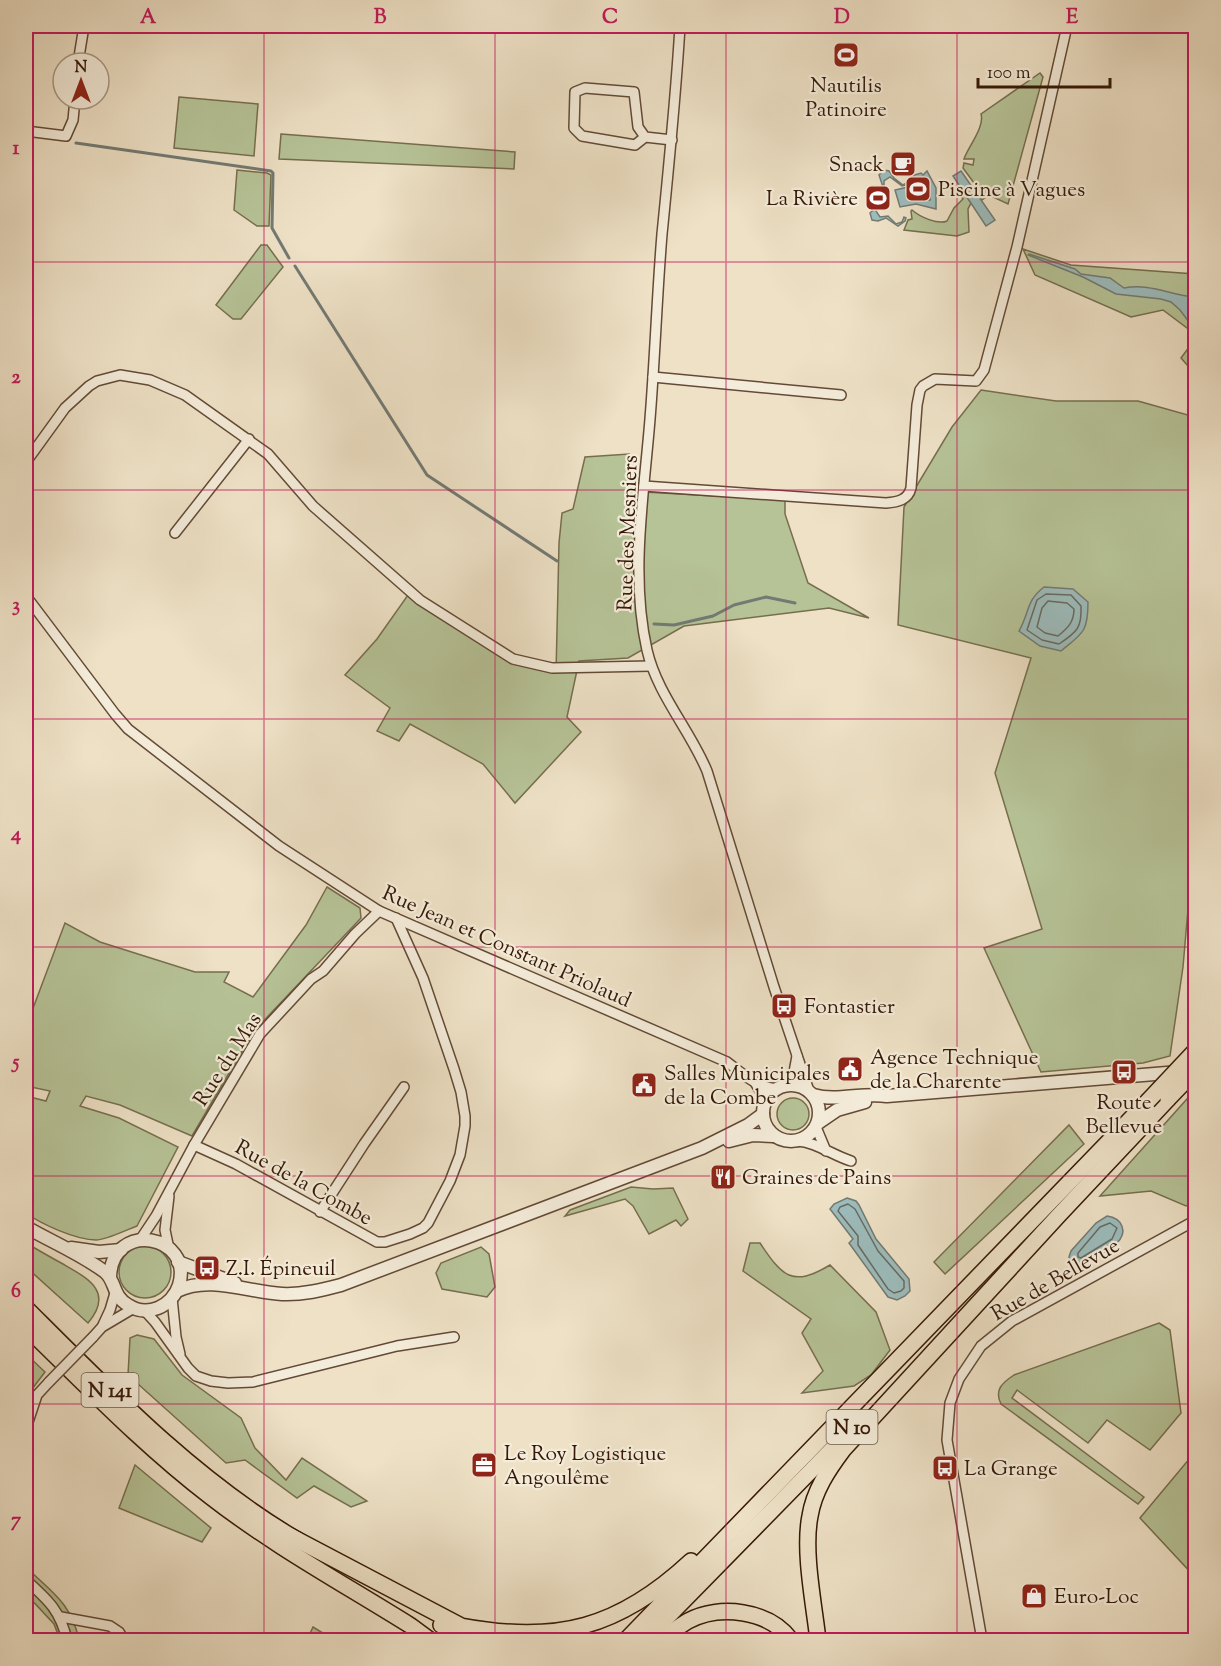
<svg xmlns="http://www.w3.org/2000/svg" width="1221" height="1666" viewBox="0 0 1221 1666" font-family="'Sorts Mill Goudy',serif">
<rect width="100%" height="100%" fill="#eee1c6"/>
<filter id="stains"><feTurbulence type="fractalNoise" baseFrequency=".00333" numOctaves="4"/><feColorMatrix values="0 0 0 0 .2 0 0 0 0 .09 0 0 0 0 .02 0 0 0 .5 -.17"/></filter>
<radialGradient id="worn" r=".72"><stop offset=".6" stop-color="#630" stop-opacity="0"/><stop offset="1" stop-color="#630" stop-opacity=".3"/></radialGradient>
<g fill="#b6c397" stroke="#766e4e" stroke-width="1.5">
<path d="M1040,73L1043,77L1008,204L989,195L982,200L977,193L980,191L963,168L964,163L973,165L974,159H964C968,147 985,127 981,114Z"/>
<path d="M179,97L258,104L254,156L174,148Z"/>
<path d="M281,134L515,152L514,169L279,159Z"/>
<path d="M237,170L267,173L271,175L269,226H257L234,210Z"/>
<path d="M965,194L971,203L968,209L969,232L957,236L904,230L908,220L912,219L911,211L912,210C920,217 938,225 947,221L954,208L963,199L961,196Z"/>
<path d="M261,245H267L283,267L241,319H233L216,305Z"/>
<path d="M1023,249L1071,265L1195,274V334L1163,310L1131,317L1035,275Z"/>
<path d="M1195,339V374L1181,358Z"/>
<path d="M981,390L1056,401H1138L1195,417L1196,817L1183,967L1170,1056L1143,1063L1041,1072L984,948L1042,929L995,773L1031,658L898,625L904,507L952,427Z"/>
<path d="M629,454L627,491L785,500V514L808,583L869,618L829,608L684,626L628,658L579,661L567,717L581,732L515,803L483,764L410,724L399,741L377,731L390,708L345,675L377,639L408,595L507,661L556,673L559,543L562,513L573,509L585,457Z"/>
<path d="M327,887L360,908L361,918L254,1031L192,1136L120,1105L86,1096L80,1106L119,1118L178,1147L137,1226C126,1230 106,1240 96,1240C76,1240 41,1224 26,1213V1096L46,1101L50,1091L26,1086V1027L65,923L100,942L195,972H229L224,982L253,997L306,925Z"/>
<path d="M1195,1090V1200L1186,1206L1151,1191L1100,1196Z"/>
<circle cx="793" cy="1114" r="16"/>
<path d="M1069,1125L1084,1144L945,1274L934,1262Z"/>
<path d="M631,1187L653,1189L673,1188L688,1219L681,1226L676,1220L649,1234L633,1206L625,1199L565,1216L570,1210Z"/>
<path d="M1195,1232V1310L1190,1281V1235Z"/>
<path d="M26,1243C38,1250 50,1257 63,1264C89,1279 114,1292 88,1323L26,1267Z"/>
<path d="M750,1243H760C782,1276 792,1288 830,1265L876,1312L890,1350L871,1375L854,1386L802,1393L823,1371L802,1333L811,1319L743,1271Z"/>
<circle cx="145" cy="1272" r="26"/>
<path d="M481,1247L489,1254L495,1287L487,1297L442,1289L436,1273L441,1263Z"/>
<path d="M1159,1323L1170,1330L1181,1413L1150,1450L1107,1420L1088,1443L1017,1390L1012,1398L1144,1497L1138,1504L1001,1404C994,1390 1002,1383 1014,1375Z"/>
<path d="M137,1335L154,1339L182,1375L241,1418L255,1448L286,1480L302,1458L367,1501L351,1507L314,1486L297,1498L245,1460L226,1463L128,1375L130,1338Z"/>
<path d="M26,1354L45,1372L26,1397Z"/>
<path d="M1195,1452V1577L1140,1518Z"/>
<path d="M135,1465L211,1528L202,1542L119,1508Z"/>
<path d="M26,1567C51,1592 71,1602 79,1640H60L54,1624L26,1594Z"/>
<path d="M313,1627L334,1640H307Z"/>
<path d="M743,1633L757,1640H702L709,1636Z"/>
</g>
<g fill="#9cbcbc" stroke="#737a73" stroke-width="1.5">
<path d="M884,170L889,171L894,178L903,185L912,180L914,175L921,173L923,175L927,171L936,188V209L916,204L900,207L895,190L908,187L914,183L902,186L890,177L884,181V187L878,197L880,206L876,211L880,217L888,216L896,224L902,222L904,217L906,218L905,221L898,226L886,218L878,221L872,220L870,213L878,206L877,195L883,187L879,175Z"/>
<path d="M961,171L995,220L986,226L953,176Z"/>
<path d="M1029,254L1075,269L1081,274L1110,278L1124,288C1150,283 1170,295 1195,297V330L1180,310L1171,302L1161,299L1116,294L1083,277L1028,255Z"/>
<path d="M1044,587L1073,589L1088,602C1088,632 1083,633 1061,651L1040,646L1019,631C1030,611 1026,601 1044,587Z"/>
<path d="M847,1198L856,1201L859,1205L876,1239L909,1279L910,1291L905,1296L897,1300L888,1297L849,1243L853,1239L830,1209L834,1204Z"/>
<path d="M1107,1216C1122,1218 1129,1232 1116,1244C1108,1252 1093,1258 1082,1264L1076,1265L1071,1264L1069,1257L1071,1251L1096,1223Z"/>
</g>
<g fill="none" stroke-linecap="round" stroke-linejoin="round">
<g stroke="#686a61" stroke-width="1.5">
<path d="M926,180L930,190V200L906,197V193L918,181Z"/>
<path d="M1046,594L1071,595L1081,606C1082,628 1077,632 1059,644L1042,640L1027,630L1037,600Z"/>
<path d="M1048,601L1067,603L1074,609C1074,622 1068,628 1058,636L1045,633L1037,627L1042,608Z"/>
<path d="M848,1204L855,1209L878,1251L904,1281V1288L901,1291L894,1293L888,1289L858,1245V1236L838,1211L840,1207Z"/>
<path d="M1110,1223L1117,1228L1112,1239L1081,1258L1078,1257V1253L1100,1227Z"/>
</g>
<g stroke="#737a73" stroke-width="3">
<path d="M76,143L271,171L273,173L272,228L289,258"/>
<path d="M295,266L427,475L557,561"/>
<path d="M654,624L674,625L713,616L734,605L766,597L795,603"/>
</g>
<g stroke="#634a36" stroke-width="12">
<g id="minor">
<path d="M680,26C676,95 669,164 662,234C657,295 655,357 650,419C644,495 630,575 647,650C657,694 690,730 707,771L774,987L809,1091"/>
<path d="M78,63L84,26"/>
<path d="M26,131L66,136L73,120L75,99"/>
<path d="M645,137L638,127L634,92L585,88L575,92L574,128L582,136L635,145L645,137L672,140"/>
<path d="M653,377L841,395"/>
<path d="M26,462L65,408L89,386L97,381L120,375L150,380L185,395L268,454L313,506L420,600L513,659L552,668L651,666"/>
<path d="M644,486L886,503C898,502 908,500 911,488L917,405L920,390L923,386L935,379L976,381L984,370L1017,247L1067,26"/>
<path d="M175,533L249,439"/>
<path d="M26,596L115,714L128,729L279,846L379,911L727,1062C743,1074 756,1087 777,1089"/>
<path d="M756,1084L763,1096L764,1104"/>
<path d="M784,1086L794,1072L797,1056"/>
<path d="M816,1127L826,1151"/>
<path d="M797,1141C816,1142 832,1155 851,1161"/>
<path d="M194,1145L236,1164L377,1242H385L410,1234L423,1228L428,1223L450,1181L460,1155L465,1126V1116L461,1092L454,1069L423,978L396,918"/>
<path d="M169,1196L165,1230L169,1249"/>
<path d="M320,1212L364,1144L404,1087"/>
<path d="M140,1240L156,1216L194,1145L260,1034L311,979L323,971L355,934L379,911"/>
<path d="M172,1298L176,1337L180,1354"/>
<path d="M144,1310L155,1322L188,1368L196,1376L211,1381L228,1383L253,1382L397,1346L454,1337"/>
<path d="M103,1325L110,1310L115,1293"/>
<path d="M93,1337L102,1327L134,1308"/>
<path d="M26,1428L37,1395L49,1382"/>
<path d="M26,1580C48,1600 60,1610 67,1640"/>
<path d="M61,1617L110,1626L119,1632L124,1640"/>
<path d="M982,1640L947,1440L950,1403L959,1379L981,1346L1012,1321L1196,1220"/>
</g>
</g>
<g stroke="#634a36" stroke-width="15">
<g id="tertiary">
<circle cx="791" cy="1113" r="28"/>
<path d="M813,1095C837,1102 862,1092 887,1096L1179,1072"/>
<path d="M818,1123L837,1110L865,1102"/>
<path d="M729,1141L753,1135L773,1136"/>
<path d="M26,1227C52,1242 81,1254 105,1272C116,1281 112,1296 128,1305C137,1311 148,1312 158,1308C168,1304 176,1295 179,1285C194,1235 112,1219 110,1277"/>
<path d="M71,1248L99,1252L121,1250"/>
<path d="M178,1262L235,1283"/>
<path d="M177,1291C209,1275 248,1292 282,1294C302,1295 322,1290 341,1285L702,1148L748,1125L763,1114"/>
</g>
</g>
<g stroke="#351806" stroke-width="18">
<g id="trunk">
<path d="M26,1308C110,1392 196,1481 299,1541"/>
<path d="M26,1327C86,1385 144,1446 211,1497C274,1546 344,1584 411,1626L430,1640"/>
<path d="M290,1536L461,1626C557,1644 619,1628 691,1561"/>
<path d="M441,1625L467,1640"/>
<path d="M626,1640L1148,1101"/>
<path d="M645,1640L840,1441"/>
<path d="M661,1640C670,1634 679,1626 688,1621C719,1604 769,1610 791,1640"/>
<path d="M818,1640C814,1604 803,1551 810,1516C814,1491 828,1470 843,1450L1059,1215L1168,1099"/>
</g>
</g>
<use href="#minor" stroke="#f4ecda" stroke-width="9"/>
<use href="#tertiary" stroke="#f4ecda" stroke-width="12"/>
<use href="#trunk" stroke="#eee1c6" stroke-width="15"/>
<g stroke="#634a36" stroke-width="12" stroke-linecap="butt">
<path id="minor-bridge" d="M49,1382L93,1337"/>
</g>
<g stroke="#351806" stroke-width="18" stroke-linecap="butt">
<g id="trunk-bridge">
<path d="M1168,1099L1196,1070"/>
<path d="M1148,1101L1196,1050"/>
</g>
</g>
<use href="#minor-bridge" stroke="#f4ecda" stroke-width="9"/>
<use href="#trunk-bridge" stroke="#eee1c6" stroke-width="15"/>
</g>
<path fill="none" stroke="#c2185b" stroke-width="1.5" stroke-opacity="0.55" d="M264,26V1640M495,26V1640M726,26V1640M957,26V1640M26,262H1196M26,490H1196M26,719H1196M26,947H1196M26,1176H1196M26,1404H1196"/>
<defs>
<g id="stadium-square" transform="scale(1.35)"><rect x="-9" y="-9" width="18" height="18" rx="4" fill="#8f2418" stroke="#f4ecda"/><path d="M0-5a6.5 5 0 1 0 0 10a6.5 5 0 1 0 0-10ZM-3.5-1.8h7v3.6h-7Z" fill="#fff"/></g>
<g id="cafe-square" transform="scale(1.35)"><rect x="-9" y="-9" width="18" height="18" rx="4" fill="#8f2418" stroke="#f4ecda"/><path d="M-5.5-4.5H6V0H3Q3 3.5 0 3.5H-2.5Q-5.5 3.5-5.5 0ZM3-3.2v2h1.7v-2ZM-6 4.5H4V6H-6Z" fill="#fff"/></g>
<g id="bus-square" transform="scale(1.35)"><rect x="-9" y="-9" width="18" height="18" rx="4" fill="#8f2418" stroke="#f4ecda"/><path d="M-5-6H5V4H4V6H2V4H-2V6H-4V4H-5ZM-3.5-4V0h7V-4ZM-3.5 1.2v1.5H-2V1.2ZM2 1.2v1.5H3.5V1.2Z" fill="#fff"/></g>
<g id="civic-square" transform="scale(1.35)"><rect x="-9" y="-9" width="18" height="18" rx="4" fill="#8f2418" stroke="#f4ecda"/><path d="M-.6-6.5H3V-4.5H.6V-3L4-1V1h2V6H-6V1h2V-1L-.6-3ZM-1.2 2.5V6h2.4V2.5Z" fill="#fff"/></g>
<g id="restaurant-square" transform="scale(1.35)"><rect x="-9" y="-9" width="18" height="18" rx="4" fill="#8f2418" stroke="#f4ecda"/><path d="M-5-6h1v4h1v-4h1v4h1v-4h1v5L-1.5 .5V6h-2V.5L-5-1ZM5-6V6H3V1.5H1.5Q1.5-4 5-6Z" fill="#fff"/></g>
<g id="office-square" transform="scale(1.35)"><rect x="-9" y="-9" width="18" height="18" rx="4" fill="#8f2418" stroke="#f4ecda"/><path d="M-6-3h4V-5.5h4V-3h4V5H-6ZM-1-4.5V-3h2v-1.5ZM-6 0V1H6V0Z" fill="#fff"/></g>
<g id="shop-square" transform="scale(1.35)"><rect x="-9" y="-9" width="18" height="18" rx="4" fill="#8f2418" stroke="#f4ecda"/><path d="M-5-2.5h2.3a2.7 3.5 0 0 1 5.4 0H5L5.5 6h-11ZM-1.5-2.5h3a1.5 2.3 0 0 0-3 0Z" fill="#fff"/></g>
</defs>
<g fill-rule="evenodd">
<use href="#stadium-square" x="846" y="55"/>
<use href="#cafe-square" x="903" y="164"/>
<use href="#stadium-square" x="918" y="189"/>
<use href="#stadium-square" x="878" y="198"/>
<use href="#bus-square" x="784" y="1006"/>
<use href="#civic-square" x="850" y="1069"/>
<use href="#bus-square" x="1124" y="1072"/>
<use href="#civic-square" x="644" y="1085"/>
<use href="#restaurant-square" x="723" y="1177"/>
<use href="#bus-square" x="207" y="1268"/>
<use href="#office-square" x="484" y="1465"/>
<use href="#bus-square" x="945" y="1468"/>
<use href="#shop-square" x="1034" y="1596"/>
</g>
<g text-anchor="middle" stroke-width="4.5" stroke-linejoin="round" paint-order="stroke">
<g fill="#f4ecda" stroke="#6e5846" stroke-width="1.5">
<rect x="81.5" y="1373" width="57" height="34" rx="4.5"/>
<rect x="826.5" y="1410" width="51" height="34" rx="4.5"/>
</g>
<g font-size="20" font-weight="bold" fill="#351806">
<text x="110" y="1397">N 141</text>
<text x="852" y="1434">N 10</text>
</g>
<g font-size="21" fill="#351806" stroke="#f4ecda" text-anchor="start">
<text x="846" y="92" text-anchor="middle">Nautilis<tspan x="846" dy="24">Patinoire</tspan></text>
<text x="884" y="171" text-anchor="end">Snack</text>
<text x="938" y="196">Piscine à Vagues</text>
<text x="858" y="205" text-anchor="end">La Rivière</text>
<text x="804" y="1013">Fontastier</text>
<text x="870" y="1064">Agence Technique<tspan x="870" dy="24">de la Charente</tspan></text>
<text x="664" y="1080">Salles Municipales<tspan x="664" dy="24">de la Combe</tspan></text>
<text x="1124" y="1109" text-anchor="middle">Route<tspan x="1124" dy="24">Bellevue</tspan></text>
<text x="742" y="1184">Graines de Pains</text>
<text x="226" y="1275">Z.I. Épineuil</text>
<text x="504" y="1460">Le Roy Logistique<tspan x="504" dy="24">Angoulême</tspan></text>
<text x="964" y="1475">La Grange</text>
<text x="1054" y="1603">Euro-Loc</text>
</g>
<g font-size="21" fill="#351806" stroke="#f4ecda">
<text transform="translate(627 533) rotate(-88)" y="7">Rue des Mesniers</text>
<text transform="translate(507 946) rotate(24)" y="7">Rue Jean et Constant Priolaud</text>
<text transform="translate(227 1059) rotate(-57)" y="7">Rue du Mas</text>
<text transform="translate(304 1182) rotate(29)" y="7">Rue de la Combe</text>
<text transform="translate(1055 1279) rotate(-30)" y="7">Rue de Bellevue</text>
</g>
</g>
<rect width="1221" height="1666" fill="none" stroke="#eee1c6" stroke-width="66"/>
<g transform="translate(81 81)"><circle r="28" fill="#f4ecda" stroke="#a89785" stroke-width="1.5"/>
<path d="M0-4.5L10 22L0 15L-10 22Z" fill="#8f2418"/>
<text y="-9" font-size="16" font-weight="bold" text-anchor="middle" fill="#351806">N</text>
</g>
<path d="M978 78v9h132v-9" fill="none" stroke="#351806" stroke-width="3"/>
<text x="987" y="78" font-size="18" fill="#351806" stroke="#f4ecda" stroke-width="4.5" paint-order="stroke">100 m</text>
<rect x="33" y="33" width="1155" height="1600" fill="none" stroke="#c2185b" stroke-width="2"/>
<g font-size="20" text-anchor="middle" font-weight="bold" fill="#c2185b">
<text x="148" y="23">A</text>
<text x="380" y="23">B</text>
<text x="610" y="23">C</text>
<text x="842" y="23">D</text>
<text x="1072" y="23">E</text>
<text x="16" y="154">1</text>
<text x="16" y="383">2</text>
<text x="16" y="611">3</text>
<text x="16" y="840">4</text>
<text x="16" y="1068">5</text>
<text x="16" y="1297">6</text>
<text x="16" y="1526">7</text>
</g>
<rect width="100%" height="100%" filter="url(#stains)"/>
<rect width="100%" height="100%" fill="url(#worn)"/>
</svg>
